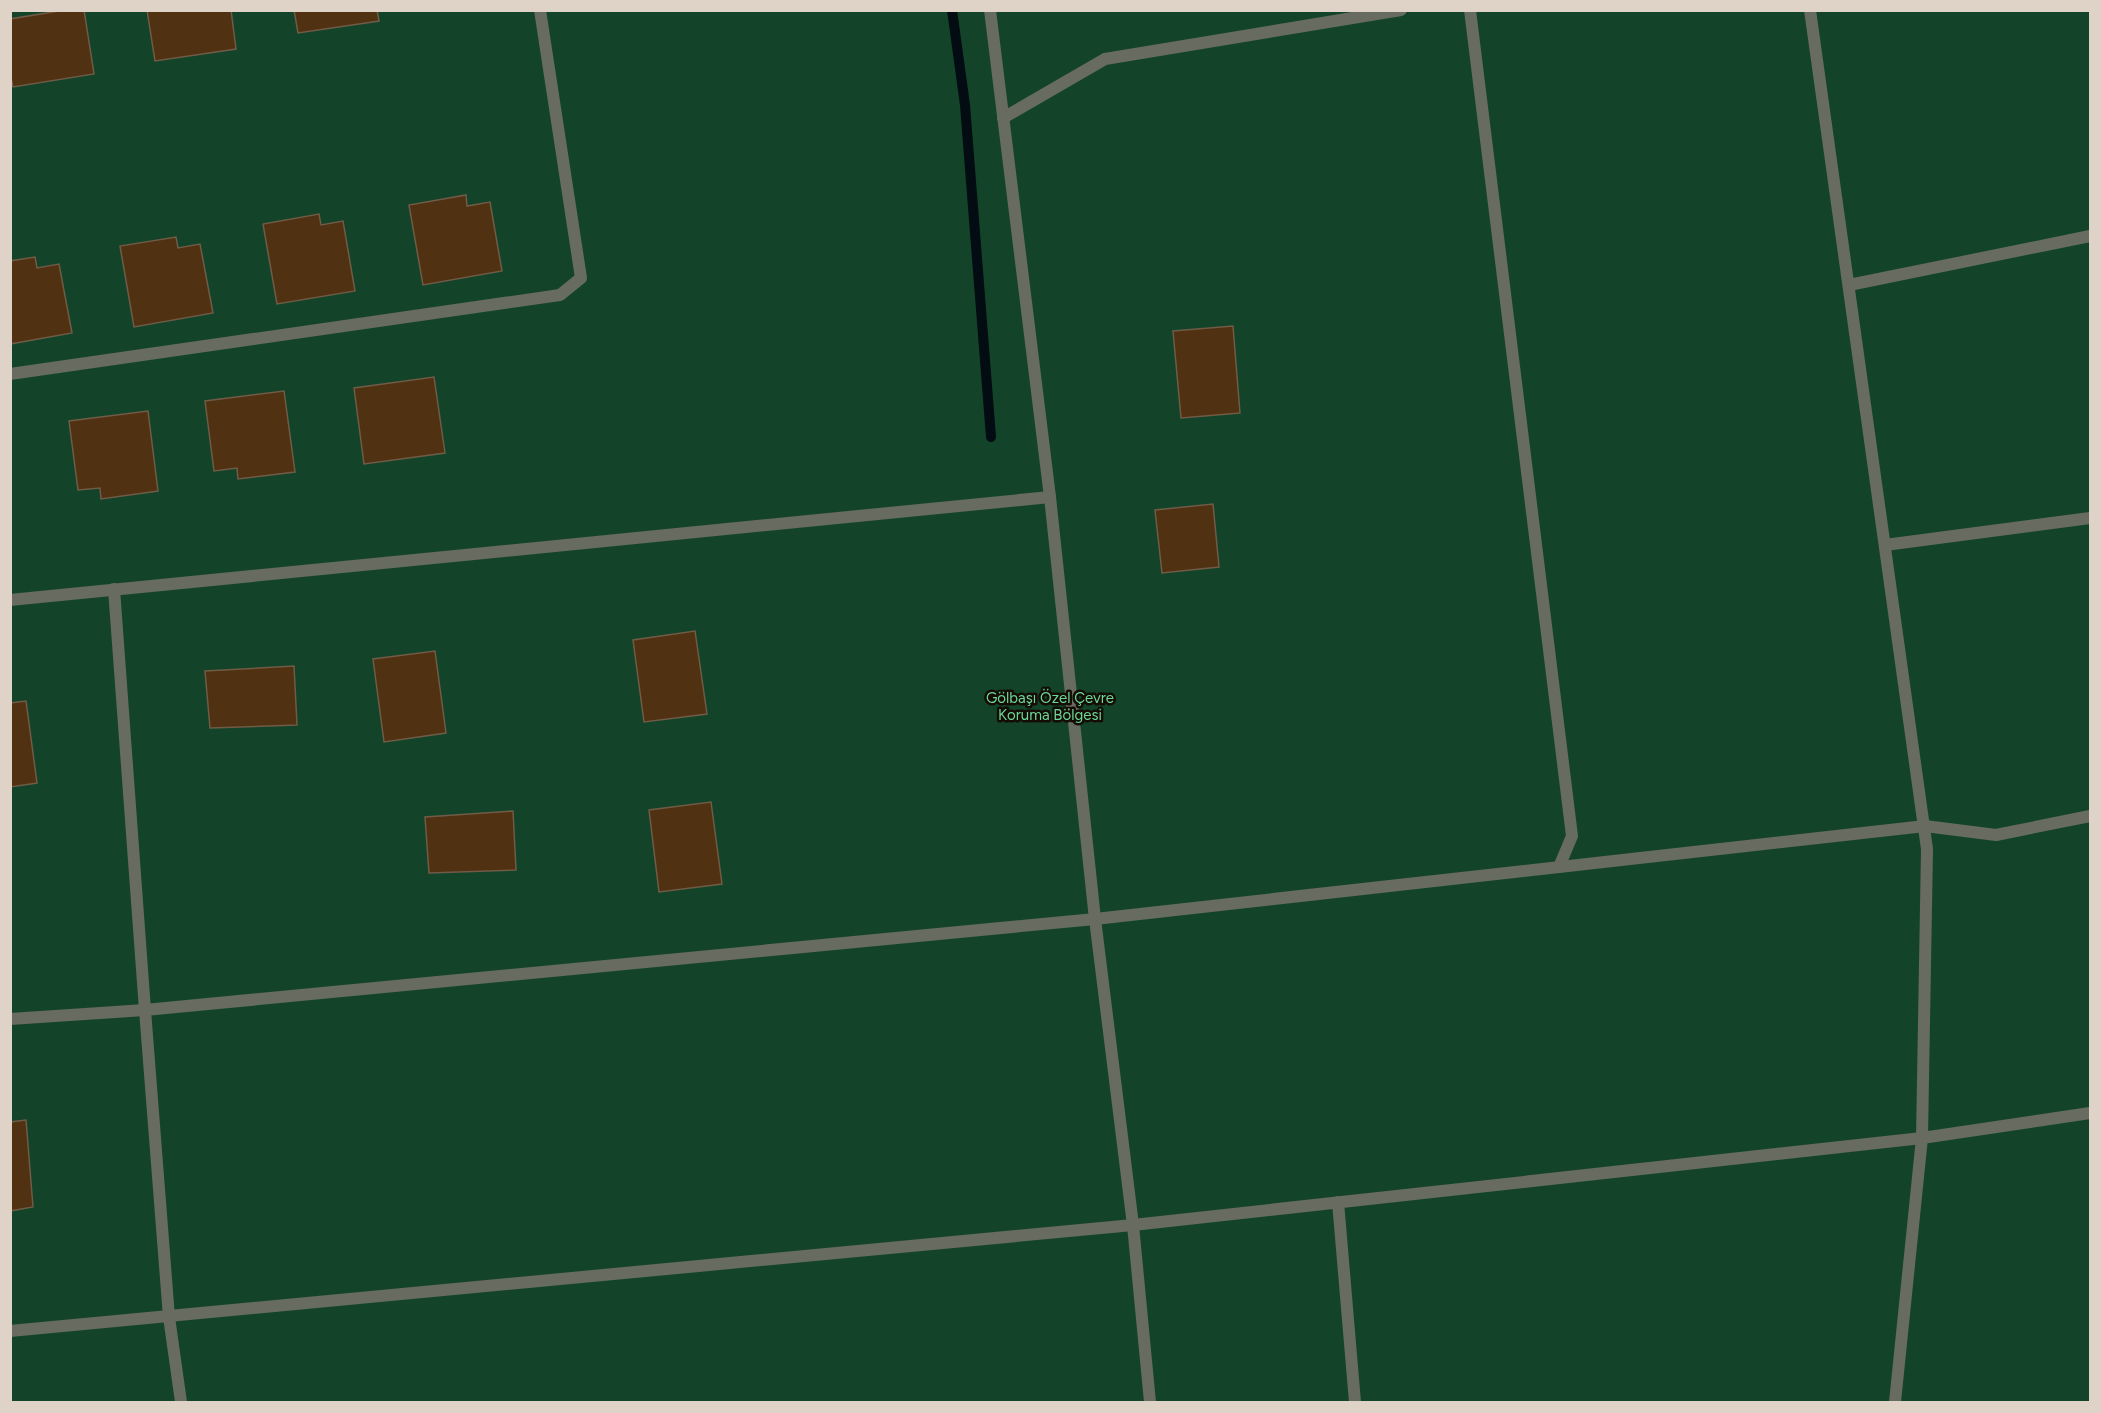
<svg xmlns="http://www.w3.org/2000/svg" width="2101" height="1413" viewBox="0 0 2101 1413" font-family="Figtree,sans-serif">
<rect width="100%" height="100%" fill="#32200e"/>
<rect fill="#134429" x="11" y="11" width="2079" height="1391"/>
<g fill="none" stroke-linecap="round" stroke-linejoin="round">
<path stroke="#020c12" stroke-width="10" d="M952,10L965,105L991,437"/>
</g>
<g fill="#503111" stroke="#705b47" stroke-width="1.5">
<path d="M65,10H84L94,74L13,87L10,73V19Z"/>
<path d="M147,10H231L236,49L155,61Z"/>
<path d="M294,10H377L379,21L298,33Z"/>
<path d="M466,195L467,206L490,202L502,271L423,285L409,205Z"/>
<path d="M319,214L321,225L343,221L355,291L277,304L263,224Z"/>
<path d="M176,237L178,248L200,244L213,313L134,327L120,246Z"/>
<path d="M35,257L37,268L59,264L72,333L10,344V261Z"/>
<path d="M1233,326L1240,413L1181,418L1173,331Z"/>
<path d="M434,377L445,453L364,464L354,388Z"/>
<path d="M284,391L295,472L238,479L237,468L214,471L205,401Z"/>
<path d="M148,411L158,491L101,499L100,488L78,490L69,421Z"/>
<path d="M1213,504L1219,567L1162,573L1155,510Z"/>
<path d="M695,631L707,714L644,722L633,640Z"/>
<path d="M435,651L446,733L384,742L373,659Z"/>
<path d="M294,666L297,725L210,728L205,671Z"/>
<path d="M26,701L37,783L10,787V703Z"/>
<path d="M711,802L722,884L659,892L649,810Z"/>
<path d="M513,811L516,870L429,873L425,817Z"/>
<path d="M26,1120L33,1207L10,1211V1122Z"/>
</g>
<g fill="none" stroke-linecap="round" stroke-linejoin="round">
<g stroke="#686b5f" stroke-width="12">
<path d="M990,10L1050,497L1095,919L1133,1225L1150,1402"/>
<path d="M1470,10L1572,836L1559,867"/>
<path d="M1810,10L1927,849L1922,1138L1895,1402"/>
<path d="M1003,118L1105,59L1401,10"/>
<path d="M1849,285L2090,236"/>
<path d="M10,374L560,295L581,278L540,10"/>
<path d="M1885,545L2090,518"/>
<path d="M114,589L145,1010L169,1317L181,1402"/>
<path d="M10,600L1050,497"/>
<path d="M10,1019L145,1010L1095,919L1925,826L1996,835L2090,816"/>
<path d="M1338,1202L1355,1402"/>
<path d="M10,1331L1133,1225L1922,1138L2090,1113"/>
</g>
</g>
<g text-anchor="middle" stroke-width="5" stroke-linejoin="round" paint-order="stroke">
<g font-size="15" fill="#6bd898" stroke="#140c05">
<text x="1050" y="703">Gölbaşı Özel Çevre<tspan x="1050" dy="17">Koruma Bölgesi</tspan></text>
</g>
</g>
<rect width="2101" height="1413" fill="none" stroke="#dfd3c8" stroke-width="24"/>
</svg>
